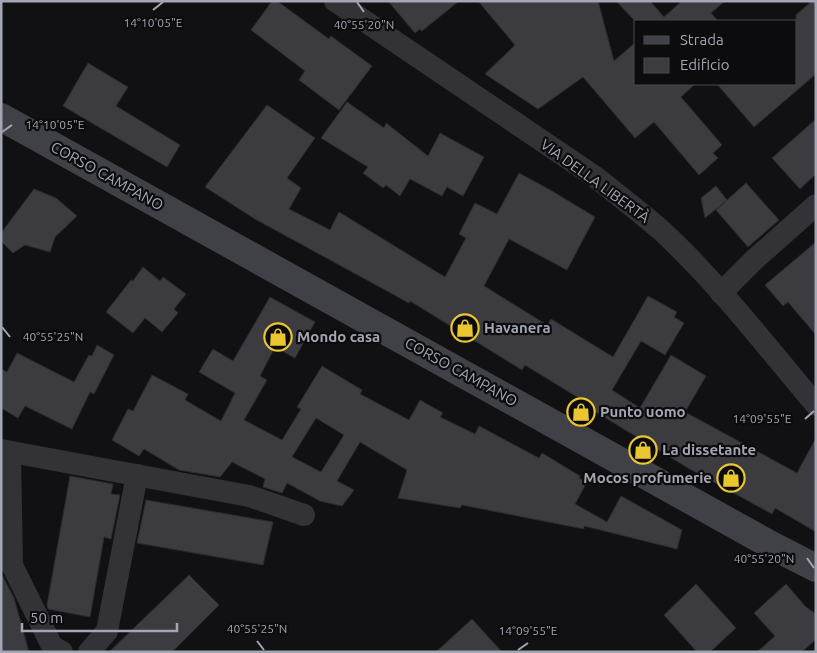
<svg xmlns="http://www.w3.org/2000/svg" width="817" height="653" viewBox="0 0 817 653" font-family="Ubuntu,sans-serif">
<rect width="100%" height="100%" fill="#111113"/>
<g fill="#3b3b40" stroke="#2c2b2f" fill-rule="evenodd">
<path d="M272,1H277L329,39L331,36L372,66L339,110L299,80L305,71L251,30Z"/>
<path d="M388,1H459L422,31L420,29L415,33Z"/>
<path d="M478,1H598L614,61L636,42V84H695L681,97L722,145L713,153L718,158L699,175L654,122L635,138L583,77L538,109L485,74L515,45Z"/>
<path d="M616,1H650L664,17L682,1H725L711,13L718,21H635Z"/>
<path d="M812,1H816V74L754,127L717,84H796V15Z"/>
<path d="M88,63L128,87L116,106L180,145L167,167L63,106Z"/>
<path d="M347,102L384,128L386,123L428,156L440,133L484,157L463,196L447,187L442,196L410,179L400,196L386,185L383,188L363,173L368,167L321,138Z"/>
<path d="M267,105L315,138L287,178L301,188L289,209L330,230L339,212L445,277L466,238L459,234L475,203L497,214L519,173L552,191L595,217L567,270L509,239L484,286L547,325L551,319L613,357L648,296L677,312L674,317L684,323L665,355L641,341L612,390L640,408L671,355L706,376L685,412L797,473L816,438V532L775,508L772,514L688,468L581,403L582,400L525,365L522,370L410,301L409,303L255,219L205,187Z"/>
<path d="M816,119V174L800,189L772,158Z"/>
<path d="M746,183L779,220L748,247L716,210Z"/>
<path d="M716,186L727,200L705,218L701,198Z"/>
<path d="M34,189L56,198L77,216L55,237L50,252L25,245L13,253L1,241V233Z"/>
<path d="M816,242V335L788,302L783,306L765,285Z"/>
<path d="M143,267L160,281L163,277L186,294L174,309L178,313L162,332L145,318L133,333L106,312L131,280L133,281Z"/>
<path d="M270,297L315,322L295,358L275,347L260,376L267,380L244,420L282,440L301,409L297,407L322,366L362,390L360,394L409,420L420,400L443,413L440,417L475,434L479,426L539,458L542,453L580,476L579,478L587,482L575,504L607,522L621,496L682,530L677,549L584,526V529L462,505L460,508L398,498L407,470L360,442L337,481L354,490L342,506L320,501L287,483L282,493L263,487L265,479L232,462L220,477L179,470L144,449L139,456L112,440L128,409L133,411L152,375L188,394L185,400L221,421L235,393L199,372L213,349L233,361ZM316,418L344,435L321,472L292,457Z"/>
<path d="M97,345L114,355L94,394L90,392L72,429L25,406L18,418L1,408V369L7,372L17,353L74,382L89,355L92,356Z"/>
<path d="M70,476L113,484L111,494L120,495L111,539L104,537L90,617L48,609L47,605Z"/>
<path d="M146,500L273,522L263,565L137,543Z"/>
<path d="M1,573L14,598L29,652H1Z"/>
<path d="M189,575L219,605L172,652H109Z"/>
<path d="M696,584L736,628L710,652H697L664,615Z"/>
<path d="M786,584L806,607L816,614V639L802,652H757L775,636L754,613Z"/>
<path d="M472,619L502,652H436Z"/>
</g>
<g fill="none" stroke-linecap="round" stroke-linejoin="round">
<g stroke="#323237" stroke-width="22">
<path d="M335,1L594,176C617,194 640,212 662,231C718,283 766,346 816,405"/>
<path d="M721,293L754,260L816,205"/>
<path d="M1,450L249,496L304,515"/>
<path d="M10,452L12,565L52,646L62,652"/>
<path d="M89,652L107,631L137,475"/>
</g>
<path stroke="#404147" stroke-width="28" d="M1,117L771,545L816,568"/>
</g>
<path fill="none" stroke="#a3a6b3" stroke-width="2" d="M357,2L364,12M153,10L163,2M2,132L12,125M2,327L10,337M805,419L814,411M807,558L814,568M257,641L264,650M518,650L528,643"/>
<defs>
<g id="shop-ring" transform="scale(1.4375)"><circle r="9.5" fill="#0c0c0e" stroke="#eac731" stroke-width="1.5"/><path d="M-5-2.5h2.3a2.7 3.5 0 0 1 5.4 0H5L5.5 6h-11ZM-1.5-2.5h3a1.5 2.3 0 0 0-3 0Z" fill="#eac731"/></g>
</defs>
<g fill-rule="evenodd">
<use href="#shop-ring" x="465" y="328"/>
<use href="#shop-ring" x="278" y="337"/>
<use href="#shop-ring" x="581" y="412"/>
<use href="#shop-ring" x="643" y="450"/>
<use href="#shop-ring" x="731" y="478"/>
</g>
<g text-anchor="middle" stroke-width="4.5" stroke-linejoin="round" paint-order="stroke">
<g font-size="15" fill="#a3a6b3" stroke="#0c0c0e">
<text transform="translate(107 176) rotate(29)" y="5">CORSO CAMPANO</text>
<text transform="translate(595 181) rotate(36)" y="5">VIA DELLA LIBERTÀ</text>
<text transform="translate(461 372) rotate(29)" y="5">CORSO CAMPANO</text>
</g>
<g font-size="15" font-weight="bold" fill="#a3a6b3" stroke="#0c0c0e" text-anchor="start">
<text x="484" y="333">Havanera</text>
<text x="297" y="342">Mondo casa</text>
<text x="600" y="417">Punto uomo</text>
<text x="662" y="455">La dissetante</text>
<text x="712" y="483" text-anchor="end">Mocos profumerie</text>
</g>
</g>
<g font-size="12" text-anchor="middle" fill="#a3a6b3" stroke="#0c0c0e" stroke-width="4.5" stroke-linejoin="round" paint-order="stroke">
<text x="153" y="27">14°10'05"E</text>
<text x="364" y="29">40°55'20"N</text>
<text x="55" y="129">14°10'05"E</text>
<text x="53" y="341">40°55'25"N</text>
<text x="762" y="423">14°09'55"E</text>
<text x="764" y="563">40°55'20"N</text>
<text x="257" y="633">40°55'25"N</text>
<text x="528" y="635">14°09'55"E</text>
</g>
<rect width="817" height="653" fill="none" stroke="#a3a6b3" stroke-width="5"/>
<rect x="634" y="20" width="162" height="65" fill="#0c0c0e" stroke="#484a50"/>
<rect x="644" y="36" width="25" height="8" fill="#404147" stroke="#484a50"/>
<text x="680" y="45" font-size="15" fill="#a3a6b3">Strada</text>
<rect x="644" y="58" width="25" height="15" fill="#3b3b40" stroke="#484a50"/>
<text x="680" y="70" font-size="15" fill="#a3a6b3">Edificio</text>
<path d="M22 623v8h155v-8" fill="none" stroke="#a3a6b3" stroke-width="2.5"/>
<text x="30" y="623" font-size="15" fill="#a3a6b3" stroke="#0c0c0e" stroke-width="4" paint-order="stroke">50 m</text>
</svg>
